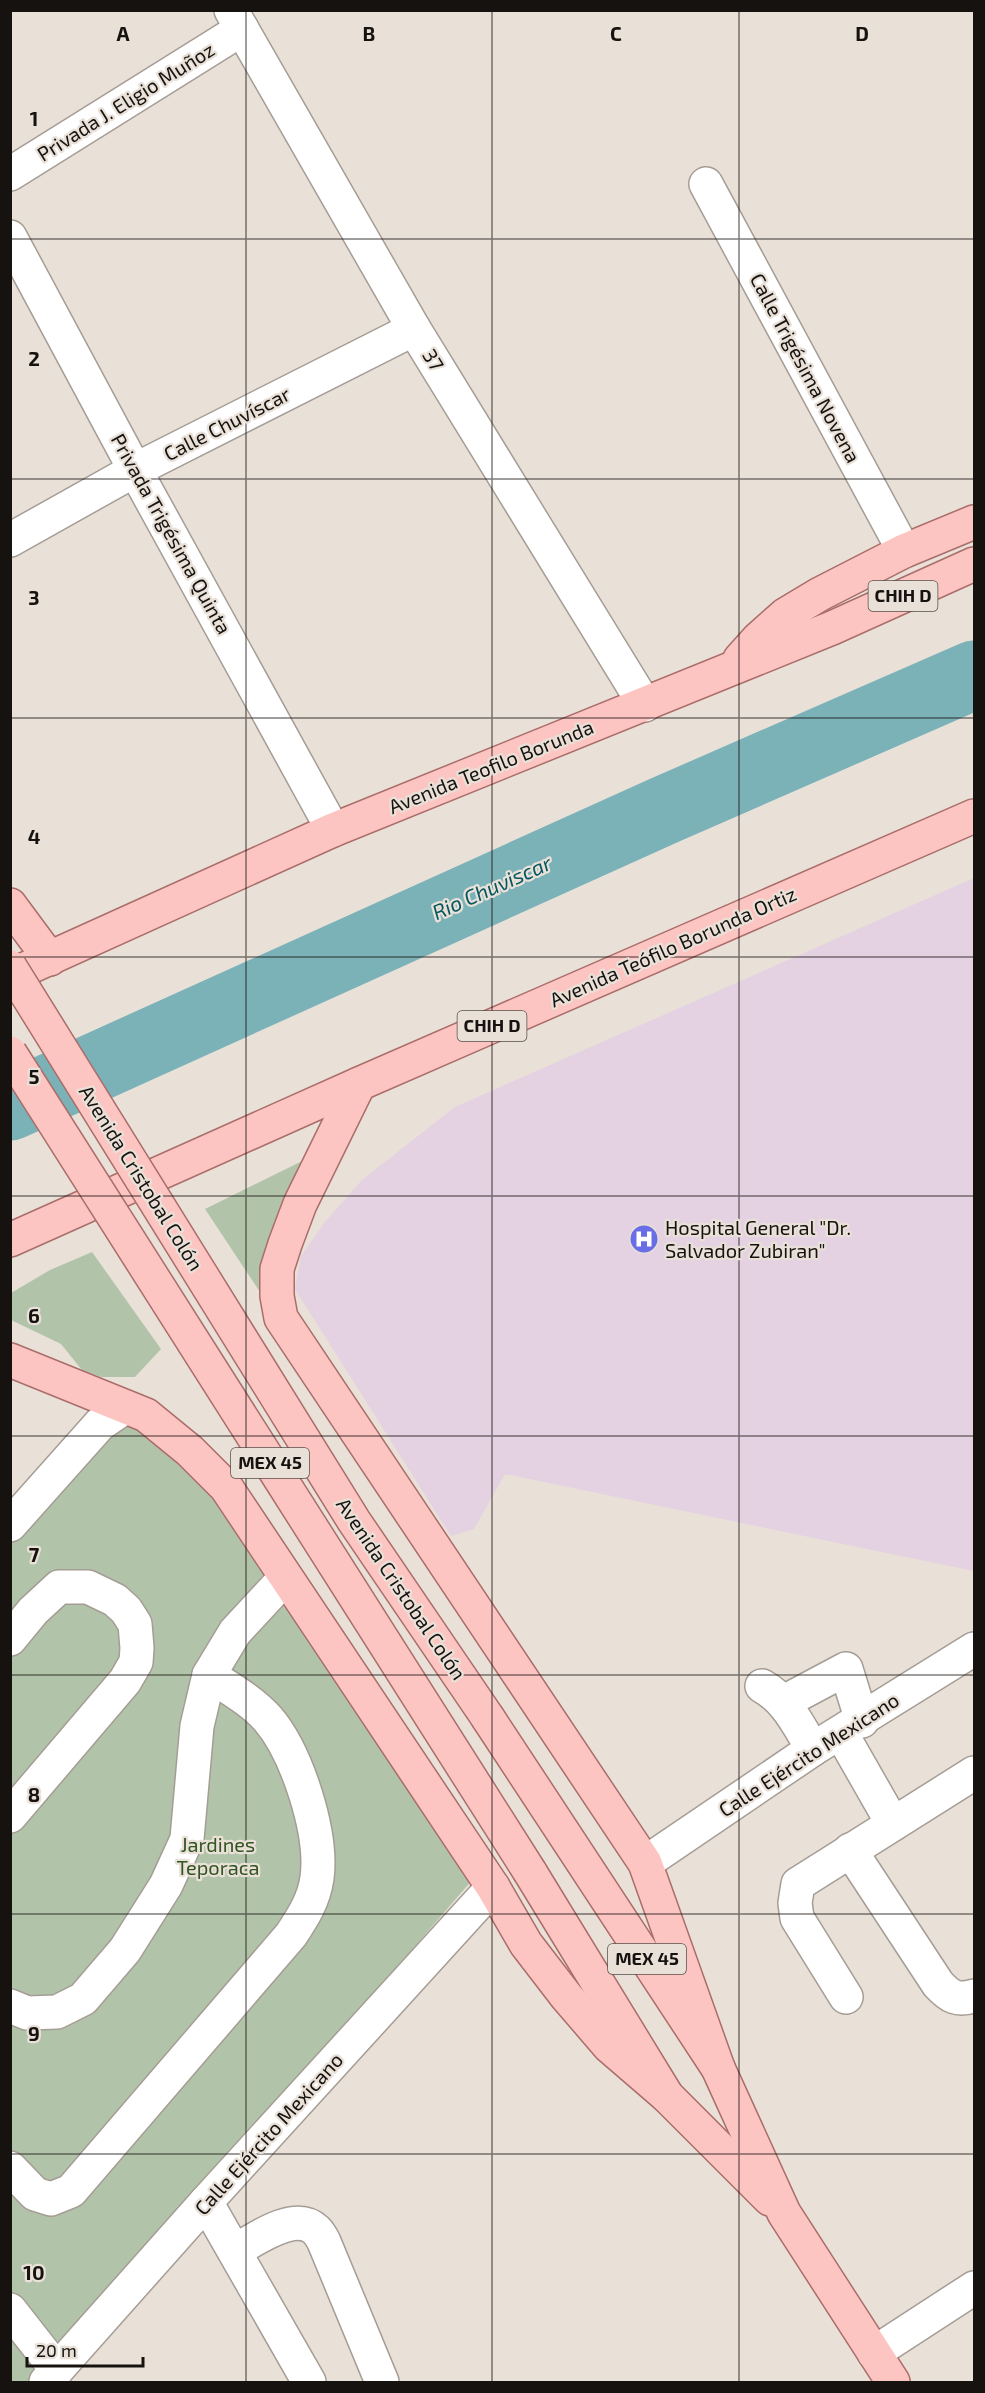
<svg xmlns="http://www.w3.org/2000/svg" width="985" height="2393" viewBox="0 0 985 2393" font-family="'Exo 2',sans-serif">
<rect width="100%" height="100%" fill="#e9e0d8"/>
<path fill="#e4d1e1" d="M974,878V1571L505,1474L474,1529L451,1536L295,1289L301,1256L325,1222L362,1180L455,1107Z"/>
<g fill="#b1c4a9">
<path d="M347,1139L271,1247L260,1292L205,1209Z"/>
<path d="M92,1252L161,1349L135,1377H101L82,1370L61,1344L11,1320V1293L50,1270Z"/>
<path d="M145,1409L233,1482L473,1879L39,2382H11V1530L100,1426Z"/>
</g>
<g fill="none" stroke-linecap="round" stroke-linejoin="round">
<path stroke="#7bb2b8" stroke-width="69" d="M10,1106L665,810L974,675"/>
<g stroke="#a59d95" stroke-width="36">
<g id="minor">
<path d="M231,10L414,329L645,705"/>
<path d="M10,174L242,29"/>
<path d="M706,184L904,551"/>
<path d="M10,237L135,470L333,830"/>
<path d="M10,540L135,470L414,329"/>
<path d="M10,1525L100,1424L125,1407"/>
<path d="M10,1639L33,1611L59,1587H88L115,1600L126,1610L135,1624L137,1648L136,1662L125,1681L10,1816"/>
<path d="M762,1686C787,1700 798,1725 813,1749"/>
<path d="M784,1702L846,1669L862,1721"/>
<path d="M841,1733L893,1824"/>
<path d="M850,1850L938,1984C950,1997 957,2001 974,1996"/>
<path d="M645,1863L813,1749L974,1649"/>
<path d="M846,1997L797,1918L795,1903L798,1884L974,1773"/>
<path d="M10,2006L27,2013L57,2012L83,1999L125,1950L166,1885L187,1839L197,1726L209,1675L235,1632L285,1578"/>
<path d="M10,2168L35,2194L51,2199L71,2191L291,1935C303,1917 314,1900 317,1878C323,1833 297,1753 268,1719C252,1701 229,1688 209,1675"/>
<path d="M206,2202L309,2382"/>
<path d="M235,2251C254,2240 295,2210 316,2230C319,2233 322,2238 324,2242L382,2382"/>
<path d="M10,2310L57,2370"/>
<path d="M874,2353L974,2288"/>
<path d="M46,2382L206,2202L493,1887"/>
</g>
</g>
<g stroke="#aa6d69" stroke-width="36">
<g id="major">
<path d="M740,659L758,639L785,615L820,594L904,551L974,522"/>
<path d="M10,905L50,959"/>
<path d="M10,976L333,830L832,628L974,564"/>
<path d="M359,1084L300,1204L285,1244L277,1269V1296L281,1318L645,1863L718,2068"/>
<path d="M10,1240L359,1084L974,816"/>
<path d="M10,1360L146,1415L190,1451L226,1487L493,1887L526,1944L566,1996L609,2046L667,2096"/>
<path d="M488,1718L718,2068L784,2213L893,2382"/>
<path d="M530,1872L667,2096L770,2199"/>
</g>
</g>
<use href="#minor" stroke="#fff" stroke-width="33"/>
<use href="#major" stroke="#fdc5c2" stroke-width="33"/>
<g stroke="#aa6d69" stroke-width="36" stroke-linecap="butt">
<g id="major-bridge">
<path d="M10,967L354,1521L488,1718"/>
<path d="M10,1053L530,1872"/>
</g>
</g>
<use href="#major-bridge" stroke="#fdc5c2" stroke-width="33"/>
</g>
<path fill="none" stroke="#15120f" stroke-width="1.5" stroke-opacity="0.55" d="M246,10V2382M492,10V2382M739,10V2382M10,239H974M10,479H974M10,718H974M10,957H974M10,1196H974M10,1436H974M10,1675H974M10,1914H974M10,2154H974"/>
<defs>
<g id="hospital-disc" transform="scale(1.5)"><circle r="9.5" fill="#696ee7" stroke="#e9e0d8"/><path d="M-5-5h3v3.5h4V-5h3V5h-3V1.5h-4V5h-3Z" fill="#fff"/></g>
</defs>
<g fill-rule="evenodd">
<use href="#hospital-disc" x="644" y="1239"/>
</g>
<g text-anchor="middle" stroke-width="4.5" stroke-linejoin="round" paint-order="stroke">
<g fill="#e9e0d8" stroke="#55504b" stroke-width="1.5">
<rect x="868.5" y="581" width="69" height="30" rx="4.5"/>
<rect x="457.5" y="1011" width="69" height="30" rx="4.5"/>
<rect x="231" y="1448" width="78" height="30" rx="4.5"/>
<rect x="608" y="1944" width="78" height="30" rx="4.5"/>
</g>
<g font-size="18" font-weight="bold" fill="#15120f">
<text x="903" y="602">CHIH D</text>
<text x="492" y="1032">CHIH D</text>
<text x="270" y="1469">MEX 45</text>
<text x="647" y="1965">MEX 45</text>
</g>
<g font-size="20" fill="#15120f" stroke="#e9e0d8">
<text transform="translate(126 102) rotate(-32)" y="7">Privada J. Eligio Muñoz</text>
<text transform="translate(433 360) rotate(58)" y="7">37</text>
<text transform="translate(805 368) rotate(62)" y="7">Calle Trigésima Novena</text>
<text transform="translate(227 424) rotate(-27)" y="7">Calle Chuvíscar</text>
<text transform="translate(171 534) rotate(61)" y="7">Privada Trigésima Quinta</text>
<text transform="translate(491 767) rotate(-22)" y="7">Avenida Teofilo Borunda</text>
<text transform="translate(673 947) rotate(-24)" y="7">Avenida Teófilo Borunda Ortiz</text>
<text transform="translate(141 1178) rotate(58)" y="7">Avenida Cristobal Colón</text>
<text transform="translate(401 1589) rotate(56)" y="7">Avenida Cristobal Colón</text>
<text transform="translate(809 1755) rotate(-33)" y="7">Calle Ejército Mexicano</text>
<text transform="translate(269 2134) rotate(-48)" y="7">Calle Ejército Mexicano</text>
</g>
<g font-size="20" fill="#15120f" stroke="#e9e0d8" text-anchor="start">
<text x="665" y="1235">Hospital General "Dr.<tspan x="665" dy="23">Salvador Zubiran"</tspan></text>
</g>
<g font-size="20" fill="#325421" stroke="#e9e0d8">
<text x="218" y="1852">Jardines<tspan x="218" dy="23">Teporaca</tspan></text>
</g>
<g font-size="21" font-style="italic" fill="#03575f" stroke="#e9e0d8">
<text transform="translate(492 888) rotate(-24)" y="7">Rio Chuviscar</text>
</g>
</g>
<g font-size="20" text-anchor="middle" font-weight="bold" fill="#15120f" stroke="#e9e0d8" stroke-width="4.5" stroke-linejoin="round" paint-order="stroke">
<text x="123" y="41">A</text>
<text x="369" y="41">B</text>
<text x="616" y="41">C</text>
<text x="862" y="41">D</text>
<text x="34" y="126">1</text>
<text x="34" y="366">2</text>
<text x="34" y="605">3</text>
<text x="34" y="844">4</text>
<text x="34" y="1084">5</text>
<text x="34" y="1323">6</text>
<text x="34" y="1562">7</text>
<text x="34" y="1802">8</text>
<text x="34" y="2041">9</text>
<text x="34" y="2280">10</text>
</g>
<rect width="985" height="2393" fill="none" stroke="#15120f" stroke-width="24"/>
<path d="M27 2357v9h116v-9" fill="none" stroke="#15120f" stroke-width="3"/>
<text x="36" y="2357" font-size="18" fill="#15120f" stroke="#e9e0d8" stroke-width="4.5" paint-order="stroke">20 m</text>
</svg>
